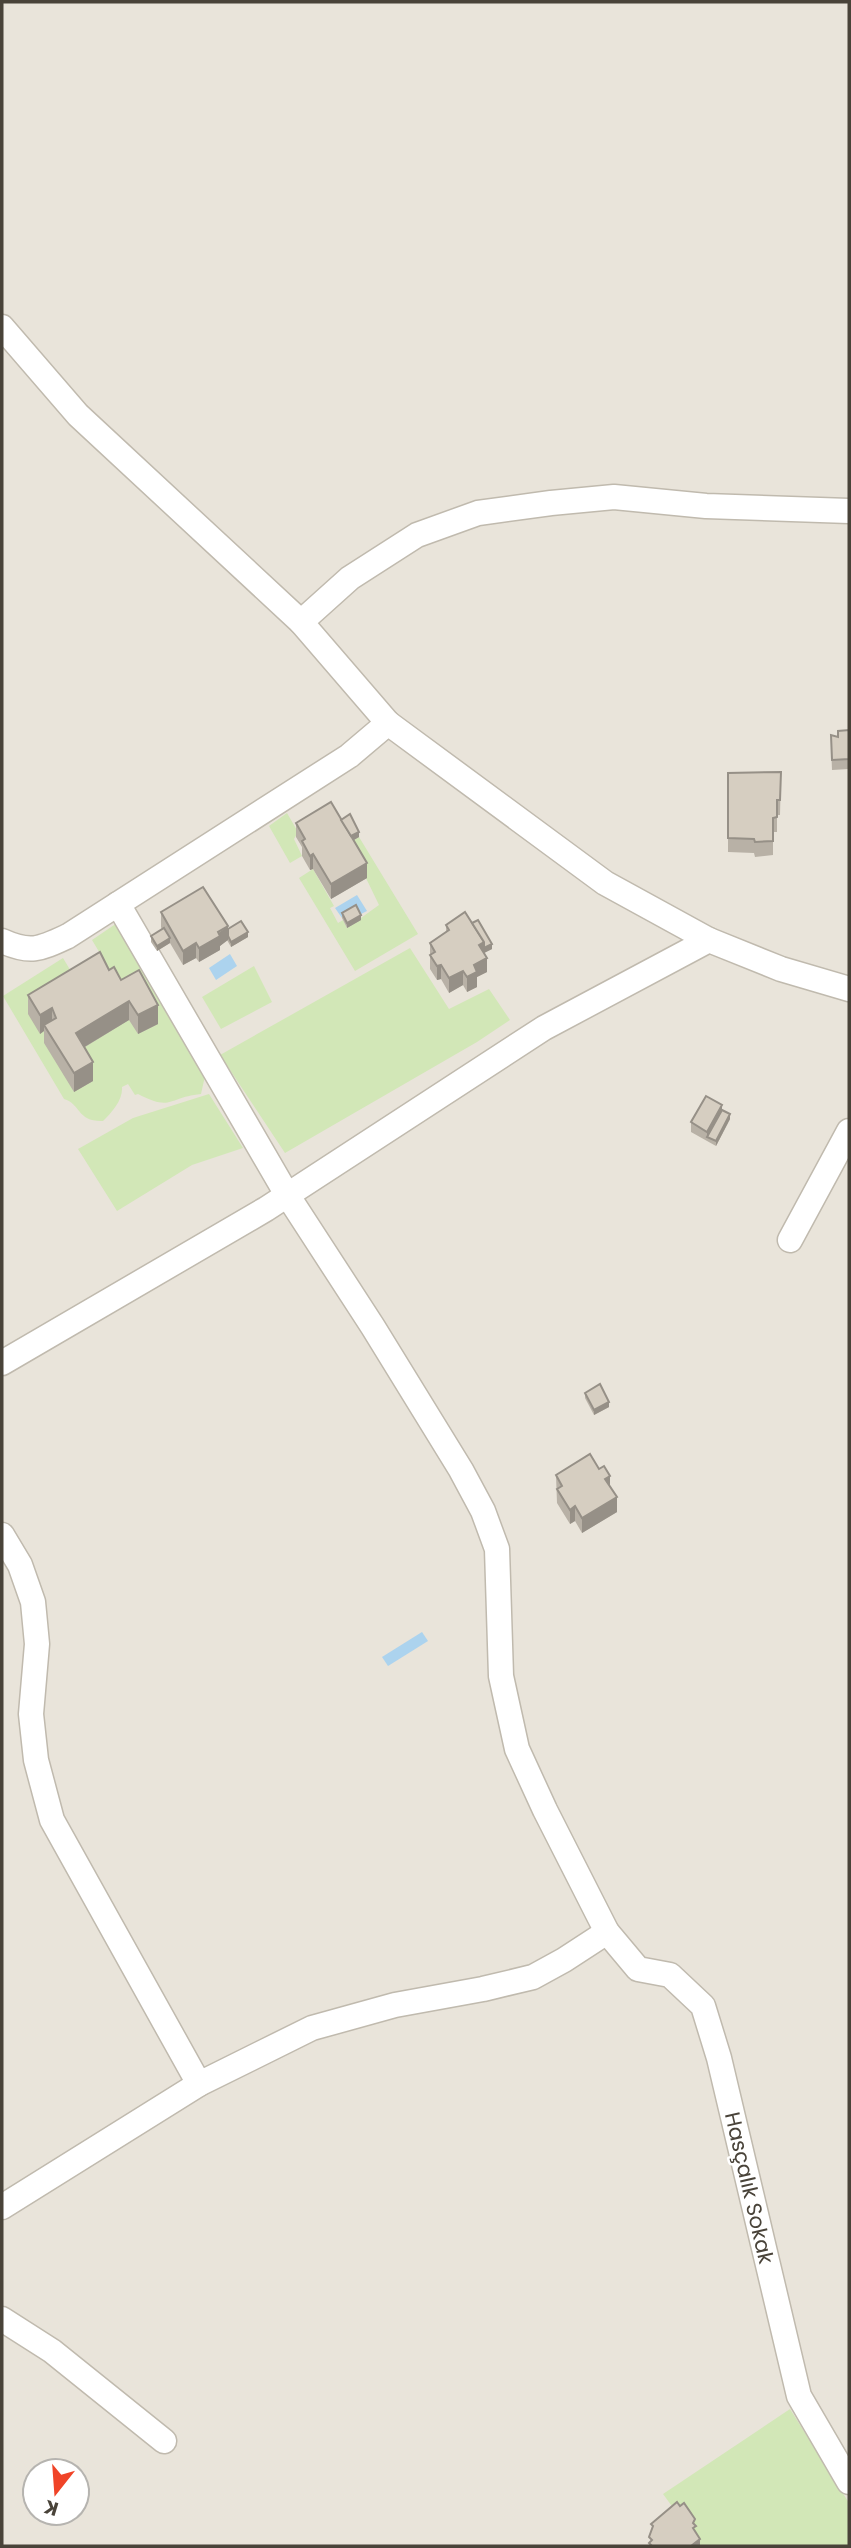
<svg xmlns="http://www.w3.org/2000/svg" width="851" height="2548" viewBox="0 0 851 2548" font-family="Poppins,sans-serif">
<rect width="100%" height="100%" fill="#f5f2ec"/>
<path fill="#e9e4da" fill-rule="evenodd" d="M2,2H849V2546H2ZM35,2471H77V2513H35Z"/>
<g fill="#d2e7b7">
<path d="M287,813L298,832L294,839L302,856L290,863L269,826Z"/>
<path d="M359,837L418,934L355,971L299,878L313,869L334,906L330,908L338,923L343,920L347,928L379,905L349,843Z"/>
<path d="M117,923L205,1076L201,1094C169,1097 172,1112 138,1094L135,1095L128,1084L122,1087C123,1100 112,1112 103,1121C77,1122 81,1104 64,1099L3,996L63,958L78,983L125,995L92,940Z"/>
<path d="M410,948L449,1009L489,989L510,1020L477,1042L285,1153L220,1055Z"/>
<path d="M254,966L272,1002L221,1029L202,997Z"/>
<path d="M209,1094L243,1148L192,1165L117,1211L78,1149L133,1118Z"/>
<path d="M790,2409L849,2503V2546H698L699,2543L663,2494Z"/>
</g>
<g fill="#acd3ee">
<path d="M357,895L367,911L359,915L356,910L342,918L335,908Z"/>
<path d="M230,954L237,966L216,980L209,968Z"/>
<path d="M422,1632L428,1641L388,1666L382,1657Z"/>
</g>
<g fill="none" stroke-linecap="round" stroke-linejoin="round">
<g stroke="#c0baae" stroke-width="27">
<g id="minor">
<path d="M2,327L78,415L301,622"/>
<path d="M388,723L301,622L350,578L417,535L478,513L551,503L614,497L706,506L849,511"/>
<path d="M118,904L286,1193L373,1327L461,1470L483,1511L497,1549L501,1676L517,1749L545,1810L607,1932L638,1969L670,1975L703,2006L719,2058L799,2396L849,2482"/>
<path d="M2,941C31,954 40,949 68,936L349,756L388,723L605,883L709,940"/>
<path d="M790,1240L849,1131"/>
<path d="M2,1363L266,1209L544,1028L709,940L781,969L849,989"/>
<path d="M2,1535L20,1565L33,1602L37,1644L31,1714L36,1760L52,1820L199,2084"/>
<path d="M2,2207L199,2084L312,2028L395,2005L483,1989L533,1977L564,1960L607,1932"/>
<path d="M2,2319L52,2351L164,2441"/>
</g>
</g>
<use href="#minor" stroke="#fff" stroke-width="24"/>
</g>
<g fill="#b8b1a6">
<path d="M849,730V769L832,770L831,745L838,737Z"/>
<path d="M781,772L780,815H777V832H773V855L755,857L754,853L728,852V773Z"/>
<path d="M341,820L359,837L353,840L367,878L331,899L313,869L310,870L302,856V847L296,837V823Z"/>
<path d="M161,912L228,929L248,937L231,947L227,940L220,946V950L199,962L196,958L183,965L170,943L157,951L151,942V936L162,930L161,927Z"/>
<path d="M342,913L361,920L347,928L342,918Z"/>
<path d="M472,923L492,949L484,953L487,972L477,977V987L467,992L463,985L449,993L441,979L437,980L430,969V943L446,932V925Z"/>
<path d="M109,970L121,980L158,1024L138,1034L129,1020L85,1047L93,1081L74,1092L44,1043V1031L40,1034L28,1014V995Z"/>
<path d="M722,1110L730,1119L716,1146L691,1132V1122Z"/>
<path d="M585,1393L609,1407L594,1415L585,1398Z"/>
<path d="M556,1475L610,1487L617,1512L582,1533L575,1521L570,1524L557,1503Z"/>
</g>
<g fill="#969087">
<path d="M359,832V837L349,843V838Z"/>
<path d="M313,854V869L310,870V856Z"/>
<path d="M367,863V878L331,899V884Z"/>
<path d="M361,915V920L347,928V923Z"/>
<path d="M228,926V940L220,946V950L199,962V948Z"/>
<path d="M248,932V937L231,947V942Z"/>
<path d="M170,938V943L157,951V946Z"/>
<path d="M484,942L492,944V949L484,953L479,945Z"/>
<path d="M196,943V958L183,965V951Z"/>
<path d="M487,958V972L477,977V987L467,992V977L474,965Z"/>
<path d="M441,965V979L437,980V966Z"/>
<path d="M463,971V985L449,993V978Z"/>
<path d="M129,1001V1020L76,1052V1033Z"/>
<path d="M158,1005V1024L138,1034V1015Z"/>
<path d="M52,1008V1027L44,1025V1031L40,1034V1015Z"/>
<path d="M93,1062V1081L74,1092V1073Z"/>
<path d="M722,1105V1115L707,1137V1142V1132Z"/>
<path d="M730,1114V1119L716,1146V1141Z"/>
<path d="M609,1402V1407L594,1415V1410Z"/>
<path d="M610,1476V1491L605,1479Z"/>
<path d="M617,1497V1512L582,1533V1518Z"/>
<path d="M575,1506V1521L570,1524V1510Z"/>
<path d="M700,2539V2546H691Z"/>
</g>
<g fill="#d6cec1" stroke="#969087" stroke-width="2">
<path d="M849,730V759L832,760L831,735L838,737V731Z"/>
<path d="M781,772L780,800H777V817L773,818V841L755,842L754,839L728,838V773Z"/>
<path d="M331,802L367,863L331,884L313,854L310,856L302,841L305,839L296,823Z"/>
<path d="M350,814L359,832L351,836L341,820Z"/>
<path d="M203,887L228,926L218,932L220,936L199,948L196,943L183,951L161,912Z"/>
<path d="M356,905L361,915L347,923L342,913Z"/>
<path d="M465,912L484,942L479,945L487,958L474,965L477,972L467,977L463,971L449,978L441,965L437,966L430,955L435,952L430,943L449,930L446,925Z"/>
<path d="M478,920L492,944L484,948V942L472,923Z"/>
<path d="M241,921L248,932L231,942L228,936V929Z"/>
<path d="M164,928L170,938L157,946L151,936Z"/>
<path d="M100,952L109,970L114,967L121,980L139,970L158,1005L138,1015L129,1001L76,1033L93,1062L74,1073L44,1025L56,1018L52,1008L40,1015L28,995Z"/>
<path d="M706,1096L722,1105L707,1132L691,1122Z"/>
<path d="M722,1110L730,1114L716,1141L707,1137Z"/>
<path d="M600,1384L609,1402L594,1410L585,1393Z"/>
<path d="M590,1454L599,1469L604,1466L610,1476L605,1479L617,1497L582,1518L575,1506L570,1510L557,1489L562,1486L556,1475Z"/>
<path d="M677,2502L680,2506L684,2503L695,2519L693,2523L696,2526L693,2528L700,2539L691,2546H652L649,2543L652,2540L649,2537L653,2526L651,2524Z"/>
</g>
<g text-anchor="middle" stroke-width="5" stroke-linejoin="round" paint-order="stroke">
<g font-size="21" fill="#494339" stroke="#fff">
<text transform="translate(749 2188) rotate(77)" y="7">Hasçalık Sokak</text>
</g>
</g>
<rect width="851" height="2548" fill="none" stroke="#494339" stroke-width="7"/>
<g transform="translate(56 2492) rotate(197)"><circle r="33" fill="#ffffff" stroke="#b6b4b0" stroke-width="2"/>
<path d="M0-5L12 26L0 18L-12 26Z" fill="#f04428"/>
<text y="-10" font-size="19" font-weight="bold" text-anchor="middle" fill="#494339">K</text>
</g>
</svg>
